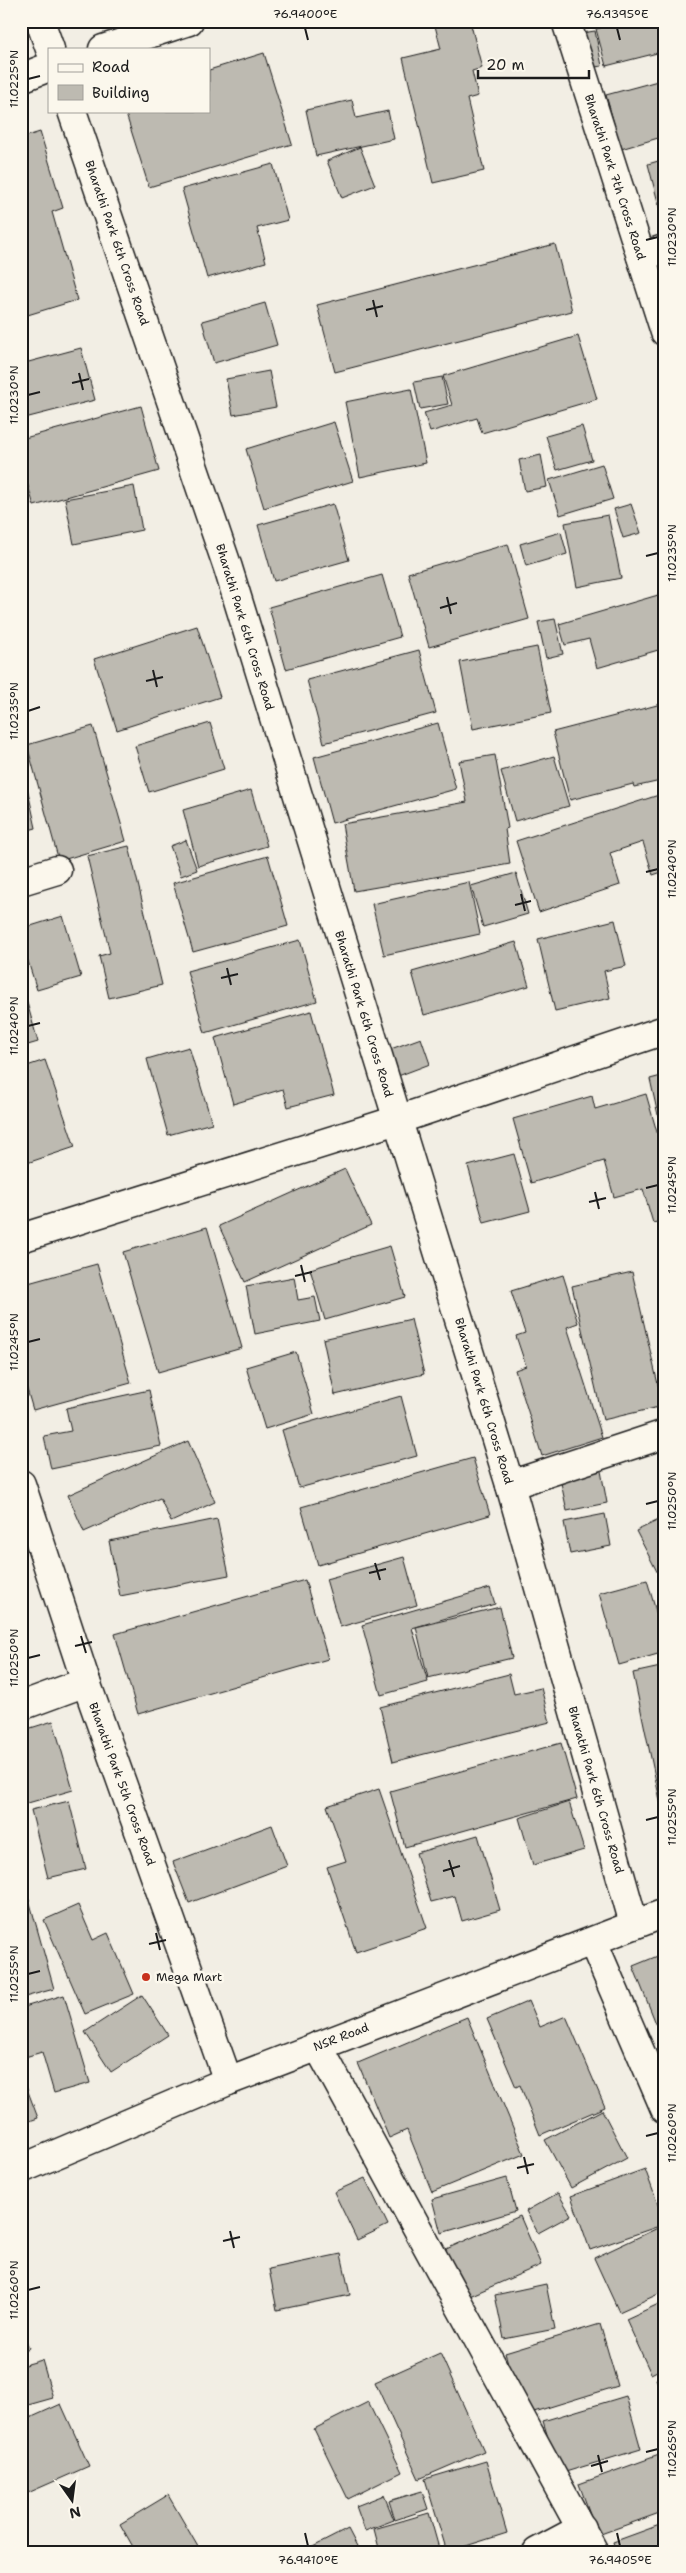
<svg xmlns="http://www.w3.org/2000/svg" width="686" height="2573" viewBox="0 0 686 2573" font-family="'Shantell Sans',sans-serif">
<rect width="100%" height="100%" fill="#f2eee4"/>
<filter id="ink" filterUnits="userSpaceOnUse"><feTurbulence type="fractalNoise" baseFrequency=".02" numOctaves="2"/><feDisplacementMap in="SourceGraphic" scale="10" xChannelSelector="R" yChannelSelector="G"/><feConvolveMatrix kernelMatrix="1 2 1 2 8 2 1 2 1" color-interpolation-filters="sRGB"/></filter>
<g filter="url(#ink)">
<g fill="#bdbab1" stroke="#1c1c1c">
<path d="M470,21L482,68L472,71L478,96L467,99L484,171L433,183L403,58L441,49L434,22Z"/>
<path d="M626,21H665V51L606,66L596,29Z"/>
<path d="M595,31L602,66L589,68L582,33Z"/>
<path d="M264,53L292,144L149,187L125,111H209V70Z"/>
<path d="M665,79V136L621,149L606,95Z"/>
<path d="M352,100L356,118L388,111L394,139L316,156L306,110Z"/>
<path d="M40,132L63,208L52,212L77,300L21,317V138Z"/>
<path d="M360,147L375,185L342,198L327,161Z"/>
<path d="M665,159V209L660,210L648,164Z"/>
<path d="M273,164L288,220L257,228L266,262L207,278L182,189Z"/>
<path d="M555,244L572,311L335,372L317,305Z"/>
<path d="M265,303L277,345L214,363L202,321Z"/>
<path d="M578,336L597,399L482,433L477,418L430,432L424,413L452,405L443,376Z"/>
<path d="M81,348L95,400L21,419V364Z"/>
<path d="M269,371L276,407L233,415L226,379Z"/>
<path d="M442,377L448,404L420,409L414,382Z"/>
<path d="M411,389L426,463L360,477L345,402Z"/>
<path d="M141,406L159,471L34,506L21,462V439Z"/>
<path d="M334,422L353,481L264,508L246,449Z"/>
<path d="M582,426L592,460L557,470L546,436Z"/>
<path d="M541,455L547,487L525,491L519,460Z"/>
<path d="M602,464L613,499L560,515L549,480Z"/>
<path d="M134,486L142,530L74,544L65,499Z"/>
<path d="M333,504L349,560L274,581L258,525Z"/>
<path d="M631,504L641,533L623,538L614,509Z"/>
<path d="M608,515L621,578L577,587L565,523Z"/>
<path d="M561,532L567,554L526,566L520,544Z"/>
<path d="M508,544L529,619L429,647L408,573Z"/>
<path d="M382,575L400,637L286,669L269,607Z"/>
<path d="M665,593V648L597,668L589,639L565,645L559,624Z"/>
<path d="M555,619L563,654L546,658L538,622Z"/>
<path d="M197,626L220,697L117,730L94,659Z"/>
<path d="M537,647L551,713L473,729L460,662Z"/>
<path d="M419,650L436,713L324,743L307,680Z"/>
<path d="M665,703V780L634,787L633,784L570,800L553,732Z"/>
<path d="M210,723L224,769L149,792L135,746Z"/>
<path d="M438,723L456,789L332,823L314,757Z"/>
<path d="M93,726L126,841L59,861L27,745Z"/>
<path d="M495,755L508,828L505,829L510,864L354,891L342,824L467,802L459,761Z"/>
<path d="M554,756L569,806L515,821L501,771Z"/>
<path d="M21,760L36,828L21,832Z"/>
<path d="M251,790L267,846L198,866L183,810Z"/>
<path d="M665,793V871L653,875L643,842L610,853L620,885L539,912L516,841Z"/>
<path d="M186,840L197,870L181,876L170,846Z"/>
<path d="M129,846L162,985L109,998L99,956L110,953L87,856Z"/>
<path d="M268,856L288,926L193,952L173,883Z"/>
<path d="M516,873L528,914L483,927L471,886Z"/>
<path d="M469,882L480,934L384,955L372,904Z"/>
<path d="M63,916L81,977L37,990L21,939V929Z"/>
<path d="M615,920L626,966L604,971L610,998L555,1011L538,939Z"/>
<path d="M300,940L317,1001L205,1033L187,971Z"/>
<path d="M516,942L529,986L424,1015L412,972Z"/>
<path d="M21,981L38,1042L21,1047Z"/>
<path d="M311,1011L334,1095L288,1107L283,1089L233,1104L215,1038Z"/>
<path d="M421,1038L430,1064L398,1076L388,1050Z"/>
<path d="M189,1047L212,1123L168,1135L147,1059Z"/>
<path d="M45,1060L75,1147L21,1165V1068Z"/>
<path d="M665,1075V1114L658,1115L650,1079Z"/>
<path d="M646,1094L665,1160V1220L653,1223L643,1189L614,1197L604,1161L531,1183L513,1119L592,1096L595,1109Z"/>
<path d="M514,1154L530,1211L484,1223L468,1166Z"/>
<path d="M345,1169L371,1225L245,1282L219,1226Z"/>
<path d="M207,1227L242,1348L158,1372L123,1252Z"/>
<path d="M390,1246L405,1297L325,1320L310,1269Z"/>
<path d="M97,1264L131,1383L33,1410L21,1369V1285Z"/>
<path d="M632,1272L663,1406L603,1420L572,1286Z"/>
<path d="M563,1275L578,1323L567,1327L602,1437L542,1456L515,1370L526,1366L516,1336L525,1333L511,1291Z"/>
<path d="M294,1277L298,1300L315,1297L320,1321L255,1334L246,1286Z"/>
<path d="M411,1319L424,1374L335,1395L323,1339Z"/>
<path d="M665,1331V1359L657,1333Z"/>
<path d="M296,1352L314,1414L265,1429L246,1367Z"/>
<path d="M149,1390L161,1446L51,1469L44,1436L71,1431L66,1408Z"/>
<path d="M401,1396L417,1456L299,1488L282,1430Z"/>
<path d="M188,1441L215,1502L171,1522L160,1498L84,1532L68,1495Z"/>
<path d="M473,1458L490,1515L318,1565L301,1507Z"/>
<path d="M601,1471L607,1503L567,1511L560,1478Z"/>
<path d="M605,1514L611,1546L570,1554L564,1522Z"/>
<path d="M665,1517V1587L636,1531Z"/>
<path d="M217,1519L229,1575L120,1596L109,1541Z"/>
<path d="M404,1557L417,1605L340,1627L326,1579Z"/>
<path d="M305,1580L328,1659L138,1714L115,1634Z"/>
<path d="M647,1580L665,1643V1652L619,1665L599,1593Z"/>
<path d="M490,1588L495,1604L412,1628L428,1682L381,1695L362,1625Z"/>
<path d="M500,1607L512,1658L428,1678L416,1627Z"/>
<path d="M665,1666V1824L633,1673Z"/>
<path d="M509,1674L514,1694L541,1688L550,1722L393,1762L380,1707Z"/>
<path d="M53,1721L73,1790L21,1805V1731Z"/>
<path d="M561,1743L577,1799L405,1847L390,1791Z"/>
<path d="M379,1789L427,1928L356,1952L327,1867L346,1861L327,1806Z"/>
<path d="M69,1801L86,1869L48,1878L31,1810Z"/>
<path d="M569,1802L584,1850L533,1865L519,1818Z"/>
<path d="M272,1825L287,1866L189,1903L173,1862Z"/>
<path d="M478,1835L500,1910L462,1921L455,1896L431,1902L416,1853Z"/>
<path d="M28,1896L54,1989L21,1998V1898Z"/>
<path d="M78,1905L93,1940L108,1933L134,1994L85,2014L44,1920Z"/>
<path d="M665,1953V2046L633,1966Z"/>
<path d="M64,1995L90,2083L54,2093L42,2052L25,2057L21,2043V2008Z"/>
<path d="M142,1995L168,2035L111,2072L85,2032Z"/>
<path d="M529,2001L540,2027L566,2016L605,2107L540,2135L520,2085L516,2087L487,2019Z"/>
<path d="M467,2017L524,2154L432,2192L407,2130L389,2138L358,2063Z"/>
<path d="M21,2073L38,2118L21,2124Z"/>
<path d="M602,2110L627,2158L571,2188L545,2140Z"/>
<path d="M645,2169L665,2224L590,2250L571,2196Z"/>
<path d="M365,2178L388,2225L357,2240L334,2192Z"/>
<path d="M507,2178L516,2211L441,2233L432,2199Z"/>
<path d="M558,2193L571,2215L538,2233L526,2211Z"/>
<path d="M520,2216L541,2265L465,2298L444,2250Z"/>
<path d="M660,2227L665,2237V2291L619,2312L594,2258Z"/>
<path d="M341,2254L350,2295L277,2310L269,2269Z"/>
<path d="M546,2284L555,2329L504,2339L495,2295Z"/>
<path d="M665,2301V2367L651,2374L626,2319Z"/>
<path d="M600,2324L618,2386L524,2415L505,2353Z"/>
<path d="M21,2331L29,2348L21,2352Z"/>
<path d="M440,2353L484,2451L419,2479L375,2382Z"/>
<path d="M42,2360L53,2398L21,2407V2366Z"/>
<path d="M665,2375V2399L656,2379Z"/>
<path d="M626,2396L641,2449L559,2474L543,2421Z"/>
<path d="M368,2402L402,2472L348,2499L314,2429Z"/>
<path d="M61,2404L89,2466L21,2496V2422Z"/>
<path d="M659,2455L665,2470V2511L598,2535L579,2484Z"/>
<path d="M486,2461L507,2533L447,2552L425,2479Z"/>
<path d="M422,2491L428,2509L395,2520L389,2501Z"/>
<path d="M168,2495L201,2552H136L120,2524Z"/>
<path d="M384,2495L394,2520L365,2531L356,2506Z"/>
<path d="M429,2513L440,2552H380L374,2529Z"/>
<path d="M665,2523V2552H616L613,2542Z"/>
<path d="M348,2529L360,2552H303Z"/>
</g>
<g fill="none" stroke-linecap="round" stroke-linejoin="round">
<g stroke="#1c1c1c" stroke-width="31">
<g id="minor">
<path d="M40,21L50,49"/>
<path d="M566,21L665,332"/>
<path d="M103,49L189,21"/>
<path d="M21,78L49,67"/>
<path d="M72,111L228,568L510,1485L634,1924"/>
<path d="M641,256L665,249"/>
<path d="M21,881L57,870"/>
<path d="M21,1238L397,1120L665,1030"/>
<path d="M21,1484L86,1682L228,2081"/>
<path d="M510,1485L665,1434"/>
<path d="M21,1706L86,1682"/>
<path d="M593,1942L665,2109"/>
<path d="M318,2046L594,2552"/>
<path d="M537,2552L582,2528"/>
</g>
</g>
<g stroke="#1c1c1c" stroke-width="31">
<path id="major" d="M21,2169L228,2081L665,1913"/>
</g>
<use href="#minor" stroke="#fbf7ec" stroke-width="28"/>
<use href="#major" stroke="#fbf7ec" stroke-width="28"/>
</g>
</g>
<path fill="none" stroke="#1c1c1c" stroke-width="2" d="M305,28L308,40M617,28L620,40M28,79L40,76M646,240L658,237M373,300L377,317M366,310L383,306M79,373L83,390M72,383L89,379M28,395L40,392M646,556L658,553M447,597L451,614M440,608L457,603M153,670L157,687M146,681L163,677M28,711L40,707M646,872L658,869M521,894L525,911M515,905L531,901M227,968L231,985M221,978L238,974M28,1026L40,1023M646,1188L658,1185M595,1192L599,1209M589,1202L606,1198M301,1265L305,1282M295,1276L312,1272M28,1342L40,1339M646,1504L658,1501M375,1563L380,1580M369,1573L386,1569M81,1636L86,1653M75,1646L92,1642M28,1658L40,1655M646,1820L658,1817M449,1860L454,1877M443,1871L460,1866M156,1933L160,1950M149,1944L166,1940M28,1974L40,1971M646,2136L658,2133M524,2157L528,2174M517,2168L534,2164M230,2231L234,2248M223,2241L240,2237M28,2290L40,2287M646,2452L658,2449M598,2455L602,2472M591,2466L608,2461M305,2533L308,2546M617,2533L620,2546"/>
<circle fill="#c8321e" stroke="#fbf7ec" stroke-width="2" cx="146" cy="1977" r="5"/>
<g text-anchor="middle" stroke-width="5" stroke-linejoin="round" paint-order="stroke">
<g font-size="12" fill="#1c1c1c" stroke="#fbf7ec">
<text transform="translate(615 177) rotate(72)" y="4">Bharathi Park 7th Cross Road</text>
<text transform="translate(117 243) rotate(71)" y="4">Bharathi Park 6th Cross Road</text>
<text transform="translate(245 627) rotate(73)" y="4">Bharathi Park 6th Cross Road</text>
<text transform="translate(364 1014) rotate(73)" y="4">Bharathi Park 6th Cross Road</text>
<text transform="translate(484 1401) rotate(73)" y="4">Bharathi Park 6th Cross Road</text>
<text transform="translate(122 1784) rotate(70)" y="4">Bharathi Park 5th Cross Road</text>
<text transform="translate(596 1790) rotate(74)" y="4">Bharathi Park 6th Cross Road</text>
<text transform="translate(341 2037) rotate(-21)" y="4">NSR Road</text>
</g>
<g font-size="12" fill="#1c1c1c" stroke="#fbf7ec" text-anchor="start">
<text x="156" y="1981">Mega Mart</text>
</g>
</g>
<rect width="686" height="2573" fill="none" stroke="#fbf7ec" stroke-width="55"/>
<rect x="48" y="48" width="162" height="65" fill="#fbf7ec" stroke="#a29f99"/>
<rect x="58" y="64" width="25" height="8" fill="#fbf7ec" stroke="#a29f99"/>
<text x="92" y="72" font-size="15" fill="#1c1c1c">Road</text>
<rect x="58" y="85" width="25" height="15" fill="#bdbab1" stroke="#a29f99"/>
<text x="92" y="98" font-size="15" fill="#1c1c1c">Building</text>
<g transform="translate(72 2500) rotate(166)" stroke="#fbf7ec" stroke-width="4" paint-order="stroke">
<path d="M0-4L9 19L0 12L-9 19Z" fill="#1c1c1c"/>
<text y="-8" font-size="14" font-weight="bold" text-anchor="middle" fill="#1c1c1c">N</text>
</g>
<path d="M478 70v8h111v-8" fill="none" stroke="#1c1c1c" stroke-width="2.5"/>
<text x="486" y="70" font-size="15" fill="#1c1c1c" stroke="#fbf7ec" stroke-width="4" paint-order="stroke">20 m</text>
<rect x="28" y="28" width="630" height="2518" fill="none" stroke="#1c1c1c" stroke-width="2"/>
<g font-size="12" text-anchor="middle" fill="#1c1c1c">
<text x="305" y="18">76.9400°E</text>
<text x="617" y="18">76.9395°E</text>
<text transform="translate(14 79) rotate(-90)" y="4">11.0225°N</text>
<text transform="translate(672 237) rotate(-90)" y="4">11.0230°N</text>
<text transform="translate(14 395) rotate(-90)" y="4">11.0230°N</text>
<text transform="translate(672 553) rotate(-90)" y="4">11.0235°N</text>
<text transform="translate(14 711) rotate(-90)" y="4">11.0235°N</text>
<text transform="translate(672 869) rotate(-90)" y="4">11.0240°N</text>
<text transform="translate(14 1026) rotate(-90)" y="4">11.0240°N</text>
<text transform="translate(672 1185) rotate(-90)" y="4">11.0245°N</text>
<text transform="translate(14 1342) rotate(-90)" y="4">11.0245°N</text>
<text transform="translate(672 1501) rotate(-90)" y="4">11.0250°N</text>
<text transform="translate(14 1658) rotate(-90)" y="4">11.0250°N</text>
<text transform="translate(672 1817) rotate(-90)" y="4">11.0255°N</text>
<text transform="translate(14 1974) rotate(-90)" y="4">11.0255°N</text>
<text transform="translate(672 2133) rotate(-90)" y="4">11.0260°N</text>
<text transform="translate(14 2290) rotate(-90)" y="4">11.0260°N</text>
<text transform="translate(672 2449) rotate(-90)" y="4">11.0265°N</text>
<text x="308" y="2564">76.9410°E</text>
<text x="620" y="2564">76.9405°E</text>
</g>
</svg>
